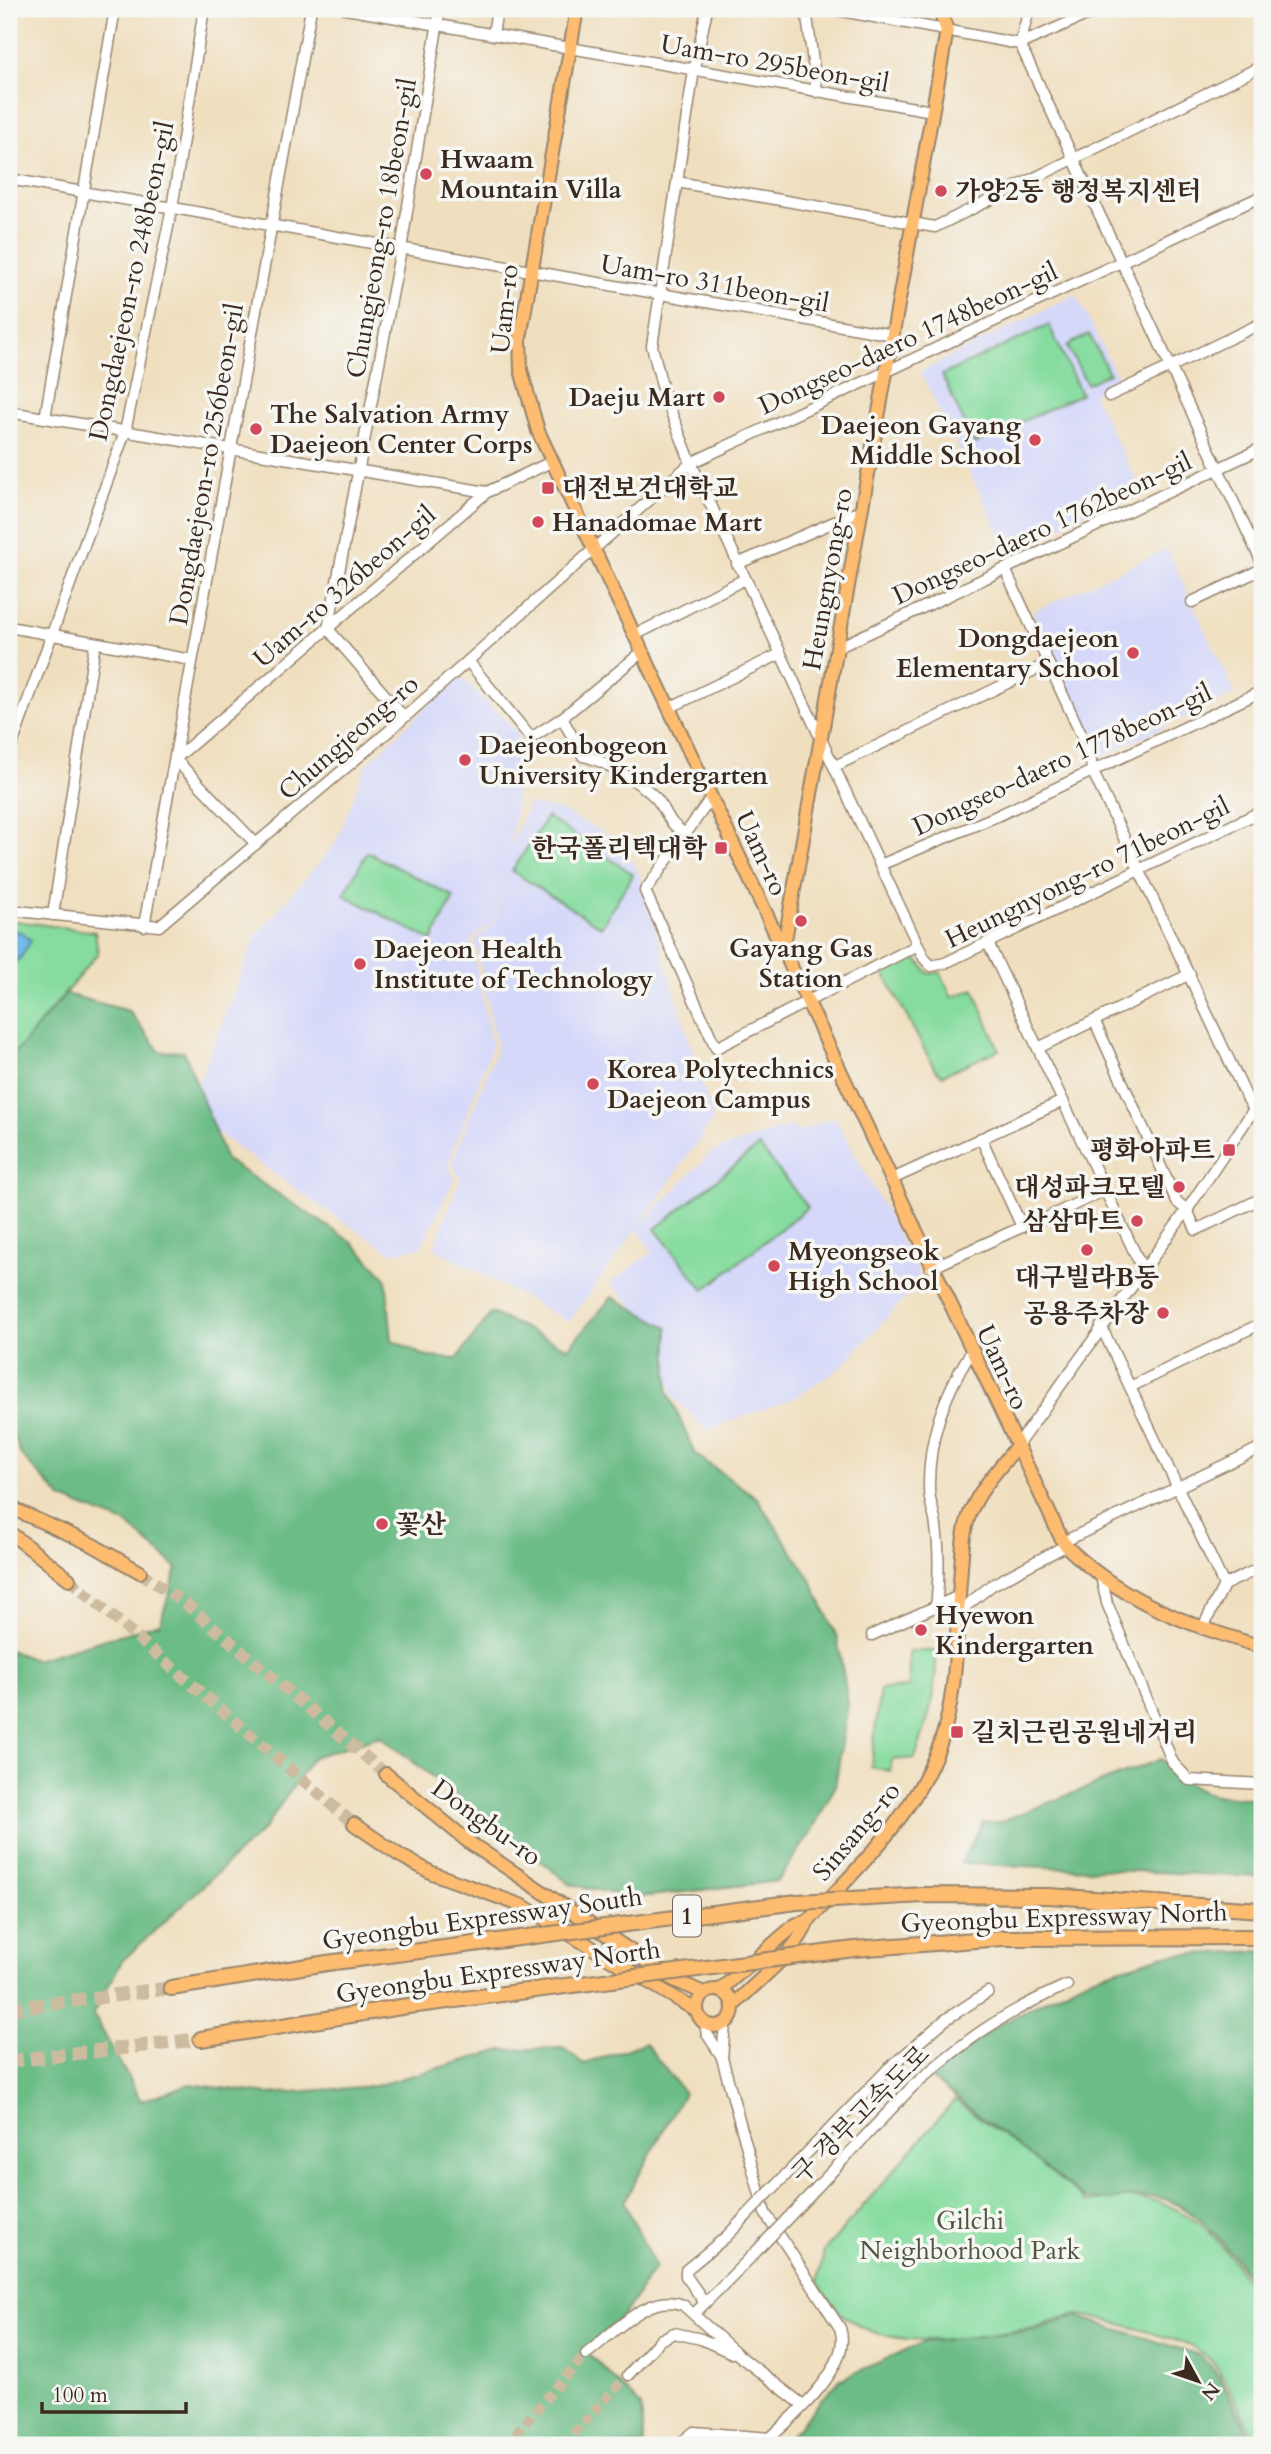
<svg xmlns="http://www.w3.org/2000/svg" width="1271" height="2454" viewBox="0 0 1271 2454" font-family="Cardo,'Noto Serif KR',serif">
<rect width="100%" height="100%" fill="#f6f6f2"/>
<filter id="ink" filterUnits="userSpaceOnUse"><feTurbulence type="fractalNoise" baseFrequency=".0143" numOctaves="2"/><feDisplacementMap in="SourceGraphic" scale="14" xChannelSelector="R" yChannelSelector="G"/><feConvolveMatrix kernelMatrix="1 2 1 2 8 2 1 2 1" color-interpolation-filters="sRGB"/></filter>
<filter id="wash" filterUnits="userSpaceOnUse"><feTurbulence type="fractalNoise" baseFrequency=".00686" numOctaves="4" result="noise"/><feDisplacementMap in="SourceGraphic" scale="28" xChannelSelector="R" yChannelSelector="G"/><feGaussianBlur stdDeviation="1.57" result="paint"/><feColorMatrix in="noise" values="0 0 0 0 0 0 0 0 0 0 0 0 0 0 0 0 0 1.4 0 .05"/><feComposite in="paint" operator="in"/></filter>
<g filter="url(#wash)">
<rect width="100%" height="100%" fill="#f0dfbf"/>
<g fill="#d5d8f9">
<path d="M1076,294L1119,380L1093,394L1139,487L1009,552L920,372Z"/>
<path d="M1167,549L1235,694L1100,757L1032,612Z"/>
<path d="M459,675L518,733L515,818L509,849L529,803L562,811L613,838L637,868L713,1120L638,1226L712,1152L791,1125L798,1132L835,1117L922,1280L841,1367L795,1398L706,1430L674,1397L662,1353L665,1339L610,1283L653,1252L637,1229L569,1322L434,1248L460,1178L452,1163L497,1048L475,940L496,921L505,858L495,920L471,939L492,1046L448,1165L455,1178L421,1247L392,1253L312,1201L187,1111L257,934L336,843L366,765Z"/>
</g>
<g fill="#86dc9f" stroke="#60835e" stroke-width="2">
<path d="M1049,325L1081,394L974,444L942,375Z"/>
<path d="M1089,334L1109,373L1087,384L1067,346Z"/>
<path d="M547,817L633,874L601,927L512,871Z"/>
<path d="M367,852L454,897L432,941L344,895Z"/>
<path d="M9,920L95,932L98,953L17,1052L9,1054Z"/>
<path d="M914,956L929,974L940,972L952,997L974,989L999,1050L942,1075L935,1069L883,972Z"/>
<path d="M759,1146L808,1207L704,1290L655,1229Z"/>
<path d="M909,1651H936C937,1690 928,1722 915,1758L892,1760L890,1771L871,1767L880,1690L909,1687Z"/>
<path d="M955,2100L1045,2166L1087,2203C1167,2182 1218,2226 1253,2293L1262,2298V2444C1237,2418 1231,2373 1201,2352C1187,2341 1098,2317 1079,2315C1064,2314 1047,2325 1033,2328C961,2339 854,2363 818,2281L824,2251Z"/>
</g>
<g fill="#6cbc86" stroke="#547352" stroke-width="2">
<path d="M65,994L129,1011L160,1052L184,1051L226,1160L352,1242L386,1278L392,1340L427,1357L457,1359L491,1313L568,1348L612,1297L668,1327V1392L695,1454L757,1498L811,1580L837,1637L848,1703L835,1787L810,1834L778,1881L633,1898L570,1884L380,1736L313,1757L264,1829L122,1961L93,2014L141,2101L190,2084L268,2094L375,2086L502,2050L563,2048L584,2064L645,2043L684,2093L624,2202L655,2267L624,2315L585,2350L641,2406L644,2445H9V1650L35,1660L160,1623L177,1568L126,1523L62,1499L21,1455L12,1432L9,1434V1054L17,1051Z"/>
<path d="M1161,1759C1200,1800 1209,1795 1262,1799V1877L961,1863L983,1822H999Z"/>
<path d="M1262,1951V2297C1252,2289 1249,2277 1241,2266C1224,2242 1191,2204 1160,2198C1135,2193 1110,2203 1085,2199L931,2078L995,2027L1088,1978L1166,1955Z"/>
<path d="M1075,2316L1200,2355L1219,2376L1251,2437L1260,2445H782L839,2380L924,2342L1035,2330Z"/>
</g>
<path fill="#70bae9" stroke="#567284" stroke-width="2" d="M9,931L22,932L31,941L20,958L9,966Z"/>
</g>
<g filter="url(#ink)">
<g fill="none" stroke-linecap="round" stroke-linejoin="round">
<g stroke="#ccbb9f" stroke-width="10" stroke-dasharray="10 5" stroke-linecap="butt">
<path d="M505,2445L586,2354"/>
<path d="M563,2445L628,2375"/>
</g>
<g stroke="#ccbb9f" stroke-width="12" stroke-dasharray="12 6" stroke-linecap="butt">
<path d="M140,1572L186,1604L386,1774"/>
<path d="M69,1579L354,1824"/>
</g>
<g stroke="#ccbb9f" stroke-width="14" stroke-dasharray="14 7" stroke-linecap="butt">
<path d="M9,2009L171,1988"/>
<path d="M9,2061L201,2039"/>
</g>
<g stroke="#96846e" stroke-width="13">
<g id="minor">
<path d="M346,9L932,111"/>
<path d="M707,9L694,70L652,346L664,394L691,463L924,958L931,966L945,963L1262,811"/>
<path d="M806,9L817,92"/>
<path d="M831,9L1020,44L1100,9"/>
<path d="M1029,9L1020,44L1262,563"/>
<path d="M9,29L12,9"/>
<path d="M493,35L497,9"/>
<path d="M9,179L893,335"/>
<path d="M677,182L935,227L1262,66"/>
<path d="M1109,396L1262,323"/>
<path d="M9,412L487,492"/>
<path d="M45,418L115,9"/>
<path d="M737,564L862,510"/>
<path d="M1005,569L1090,754L1092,770L1246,1096L1262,1123"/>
<path d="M1192,602L1262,569"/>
<path d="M9,627L192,660"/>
<path d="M635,635L745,579"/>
<path d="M839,647L1262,448"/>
<path d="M468,661L531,738L562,718L642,652"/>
<path d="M669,708L780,654"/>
<path d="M403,716L328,629L401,249L440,9"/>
<path d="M562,718L583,756C602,759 641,783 655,797C669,812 666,823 686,834"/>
<path d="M9,753L125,432L172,208L204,9"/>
<path d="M835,766L1047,664"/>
<path d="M711,798L645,891L716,1048L918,945"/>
<path d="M256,844L175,759L487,492L551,462"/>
<path d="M880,865L997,816L1262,691"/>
<path d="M9,910L159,926L389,731L691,463L1262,196"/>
<path d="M53,915L95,643"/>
<path d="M144,926L311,9"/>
<path d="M988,943L1142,1268"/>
<path d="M1095,1022L1177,1202L1187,1210L1196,1230L1262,1198"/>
<path d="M1038,1048L1190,974"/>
<path d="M890,1180L1063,1101"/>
<path d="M1042,1220L1105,1190"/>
<path d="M931,1268L1022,1227L981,1138"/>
<path d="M1101,1326L1224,1585"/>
<path d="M1130,1387L1262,1323"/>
<path d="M1016,1447L1187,1210L1262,1097"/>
<path d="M1063,1542L1262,1447"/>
<path d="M1101,1576L1107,1603L1173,1763L1189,1780L1262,1784"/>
<path d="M936,1608C939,1580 940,1554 936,1527C935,1514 929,1502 929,1489C928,1438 944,1395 971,1352"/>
<path d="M957,1613L992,1585L1065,1546"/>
<path d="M1202,1629L1224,1585L1262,1567"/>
<path d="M872,1635L959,1596"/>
<path d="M705,2024L707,2034L722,2057"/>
<path d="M888,2069L945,2020L988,1992"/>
<path d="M912,2087C965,2040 1001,2014 1067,1985"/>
<path d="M705,2303L686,2276V2270L726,2237"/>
<path d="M694,2314L749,2259"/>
<path d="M586,2354C613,2334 649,2291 683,2305L742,2358L803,2405"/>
<path d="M628,2375L660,2340L674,2333L701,2339L732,2353"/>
<path d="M678,2445L694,2432L770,2438C796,2414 853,2365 840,2328L765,2213L722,2058L725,2024"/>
</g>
</g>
<g stroke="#96846e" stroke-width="16">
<g id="major">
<path d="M577,9L520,338L521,370L538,431L1063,1542C1069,1550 1078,1557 1086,1564C1137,1607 1199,1628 1262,1647"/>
<path d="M783,951L947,30L939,9"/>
<path d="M9,1507L91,1544L140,1572"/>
<path d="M9,1532L69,1579"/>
<path d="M386,1774L470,1843L674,1980L704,1993"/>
<path d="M354,1824L399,1855L432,1873L523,1906L697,2011"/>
<circle cx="715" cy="2008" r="18"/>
<path d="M720,1990L795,1925L808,1921"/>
<path d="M733,2006C757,1980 796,1954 808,1921C860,1866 914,1816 940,1744C958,1693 956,1633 960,1581C962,1558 962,1534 970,1513C980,1488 1000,1468 1016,1447"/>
</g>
</g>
<g stroke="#96846e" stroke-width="18">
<g id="highway">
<path d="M1049,1896L1262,1910"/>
<path d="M1003,1938L1262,1937"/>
<path d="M171,1988L327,1963"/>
<path d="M201,2039L401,2007"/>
</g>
</g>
<use href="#minor" stroke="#fff" stroke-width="10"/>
<use href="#major" stroke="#fdbc6f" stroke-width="12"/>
<use href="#highway" stroke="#fdbc6f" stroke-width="14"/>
<g stroke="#96846e" stroke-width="13" stroke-linecap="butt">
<g id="minor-bridge">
<path d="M726,2237L888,2069"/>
<path d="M749,2259L912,2087"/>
</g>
</g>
<g stroke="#96846e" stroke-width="18" stroke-linecap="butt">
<g id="highway-bridge">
<path d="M327,1963L797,1902L924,1895L1049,1896"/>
<path d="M401,2007L854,1949L1003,1938"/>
</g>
</g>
<use href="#minor-bridge" stroke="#fff" stroke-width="10"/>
<use href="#highway-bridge" stroke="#fdbc6f" stroke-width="14"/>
</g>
</g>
<g fill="#d1495b" stroke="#f6f6f2" stroke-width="2.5">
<circle cx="426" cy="174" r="7"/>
<circle cx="941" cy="191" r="7"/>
<circle cx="719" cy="397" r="7"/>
<circle cx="256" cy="429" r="7"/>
<circle cx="1035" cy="440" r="7"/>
<rect x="541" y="481" width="14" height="14" rx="3.5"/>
<circle cx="538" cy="522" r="7"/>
<circle cx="1133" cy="653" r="7"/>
<circle cx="465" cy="760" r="7"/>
<rect x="714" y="841" width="14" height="14" rx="3.5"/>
<circle cx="801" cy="921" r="7"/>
<circle cx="360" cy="964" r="7"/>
<circle cx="593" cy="1084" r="7"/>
<rect x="1222" y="1143" width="14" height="14" rx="3.5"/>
<circle cx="1179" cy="1187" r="7"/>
<circle cx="1137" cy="1221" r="7"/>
<circle cx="1087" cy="1250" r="7"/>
<circle cx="774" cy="1266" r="7"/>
<circle cx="1163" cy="1313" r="7"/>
<circle cx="382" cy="1524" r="7"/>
<circle cx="921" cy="1630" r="7"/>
<rect x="950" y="1725" width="14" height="14" rx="3.5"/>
</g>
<g text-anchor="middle" stroke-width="7" stroke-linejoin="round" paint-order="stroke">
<rect fill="#f6f6f2" stroke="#73675e" stroke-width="2" x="673" y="1895.5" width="28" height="41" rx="5"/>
<g font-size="24" font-weight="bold" fill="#3b2a1e">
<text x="687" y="1924">1</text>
</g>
<g font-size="26" fill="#3b2a1e" stroke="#f6f6f2">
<text transform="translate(775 63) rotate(10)" y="9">Uam-ro 295beon-gil</text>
<text transform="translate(381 228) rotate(-80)" y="9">Chungjeong-ro 18beon-gil</text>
<text transform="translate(131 281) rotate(-78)" y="9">Dongdaejeon-ro 248beon-gil</text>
<text transform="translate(715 283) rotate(10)" y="9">Uam-ro 311beon-gil</text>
<text transform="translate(504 309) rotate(-84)" y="9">Uam-ro</text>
<text transform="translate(908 338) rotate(-25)" y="9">Dongseo-daero 1748beon-gil</text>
<text transform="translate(206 464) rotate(-80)" y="9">Dongdaejeon-ro 256beon-gil</text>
<text transform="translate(1042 528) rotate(-25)" y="9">Dongseo-daero 1762beon-gil</text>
<text transform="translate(827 579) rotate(-80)" y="9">Heungnyong-ro</text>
<text transform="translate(344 586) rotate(-41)" y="9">Uam-ro 326beon-gil</text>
<text transform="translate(348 737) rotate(-41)" y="9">Chungjeong-ro</text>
<text transform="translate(1062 759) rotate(-25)" y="9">Dongseo-daero 1778beon-gil</text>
<text transform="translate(762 853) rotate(65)" y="9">Uam-ro</text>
<text transform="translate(1087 872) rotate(-26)" y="9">Heungnyong-ro 71beon-gil</text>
<text transform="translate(1003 1367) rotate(65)" y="9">Uam-ro</text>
<text transform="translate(487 1822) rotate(36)" y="9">Dongbu-ro</text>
<text transform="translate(856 1831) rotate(-50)" y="9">Sinsang-ro</text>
<text transform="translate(1064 1917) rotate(-2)" y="9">Gyeongbu Expressway North</text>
<text transform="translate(482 1918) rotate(-8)" y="9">Gyeongbu Expressway South</text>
<text transform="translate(498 1971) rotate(-8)" y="9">Gyeongbu Expressway North</text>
<text transform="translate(860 2114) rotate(-45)" y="9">구 경부고속도로</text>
</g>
<g font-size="26" font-weight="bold" fill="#3b2a1e" stroke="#f6f6f2" text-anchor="start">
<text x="440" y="168">Hwaam<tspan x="440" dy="30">Mountain Villa</tspan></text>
<text x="955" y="200">가양2동 행정복지센터</text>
<text x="705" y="406" text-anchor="end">Daeju Mart</text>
<text x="270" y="423">The Salvation Army<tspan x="270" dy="30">Daejeon Center Corps</tspan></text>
<text x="1021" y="434" text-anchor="end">Daejeon Gayang<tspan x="1021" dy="30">Middle School</tspan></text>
<text x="562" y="497">대전보건대학교</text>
<text x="552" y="531">Hanadomae Mart</text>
<text x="1119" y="647" text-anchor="end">Dongdaejeon<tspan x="1119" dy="30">Elementary School</tspan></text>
<text x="479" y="754">Daejeonbogeon<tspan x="479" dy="30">University Kindergarten</tspan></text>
<text x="707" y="857" text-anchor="end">한국폴리텍대학</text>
<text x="801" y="957" text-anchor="middle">Gayang Gas<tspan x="801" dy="30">Station</tspan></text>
<text x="374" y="958">Daejeon Health<tspan x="374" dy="30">Institute of Technology</tspan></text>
<text x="607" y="1078">Korea Polytechnics<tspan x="607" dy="30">Daejeon Campus</tspan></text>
<text x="1215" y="1159" text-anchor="end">평화아파트</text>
<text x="1165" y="1196" text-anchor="end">대성파크모텔</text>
<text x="1123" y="1230" text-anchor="end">삼삼마트</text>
<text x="788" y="1260">Myeongseok<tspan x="788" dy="30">High School</tspan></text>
<text x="1087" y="1286" text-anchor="middle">대구빌라B동</text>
<text x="1149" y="1322" text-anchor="end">공용주차장</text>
<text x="396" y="1533">꽃산</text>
<text x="935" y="1624">Hyewon<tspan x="935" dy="30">Kindergarten</tspan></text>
<text x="971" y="1741">길치근린공원네거리</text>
</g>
<g font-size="26" fill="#4e563e" stroke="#f6f6f2">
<text x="970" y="2229">Gilchi<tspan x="970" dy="30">Neighborhood Park</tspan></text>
</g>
</g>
<rect width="1271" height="2454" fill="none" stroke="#f6f6f2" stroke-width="35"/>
<g transform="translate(1198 2381) rotate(130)" stroke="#f6f6f2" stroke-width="5" paint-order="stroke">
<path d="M0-5L12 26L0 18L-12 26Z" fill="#3b2a1e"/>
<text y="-10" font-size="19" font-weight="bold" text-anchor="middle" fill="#3b2a1e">N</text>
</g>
<path d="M42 2402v10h144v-10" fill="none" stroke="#3b2a1e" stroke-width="3.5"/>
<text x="52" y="2402" font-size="21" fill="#3b2a1e" stroke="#f6f6f2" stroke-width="5" paint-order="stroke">100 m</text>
</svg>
